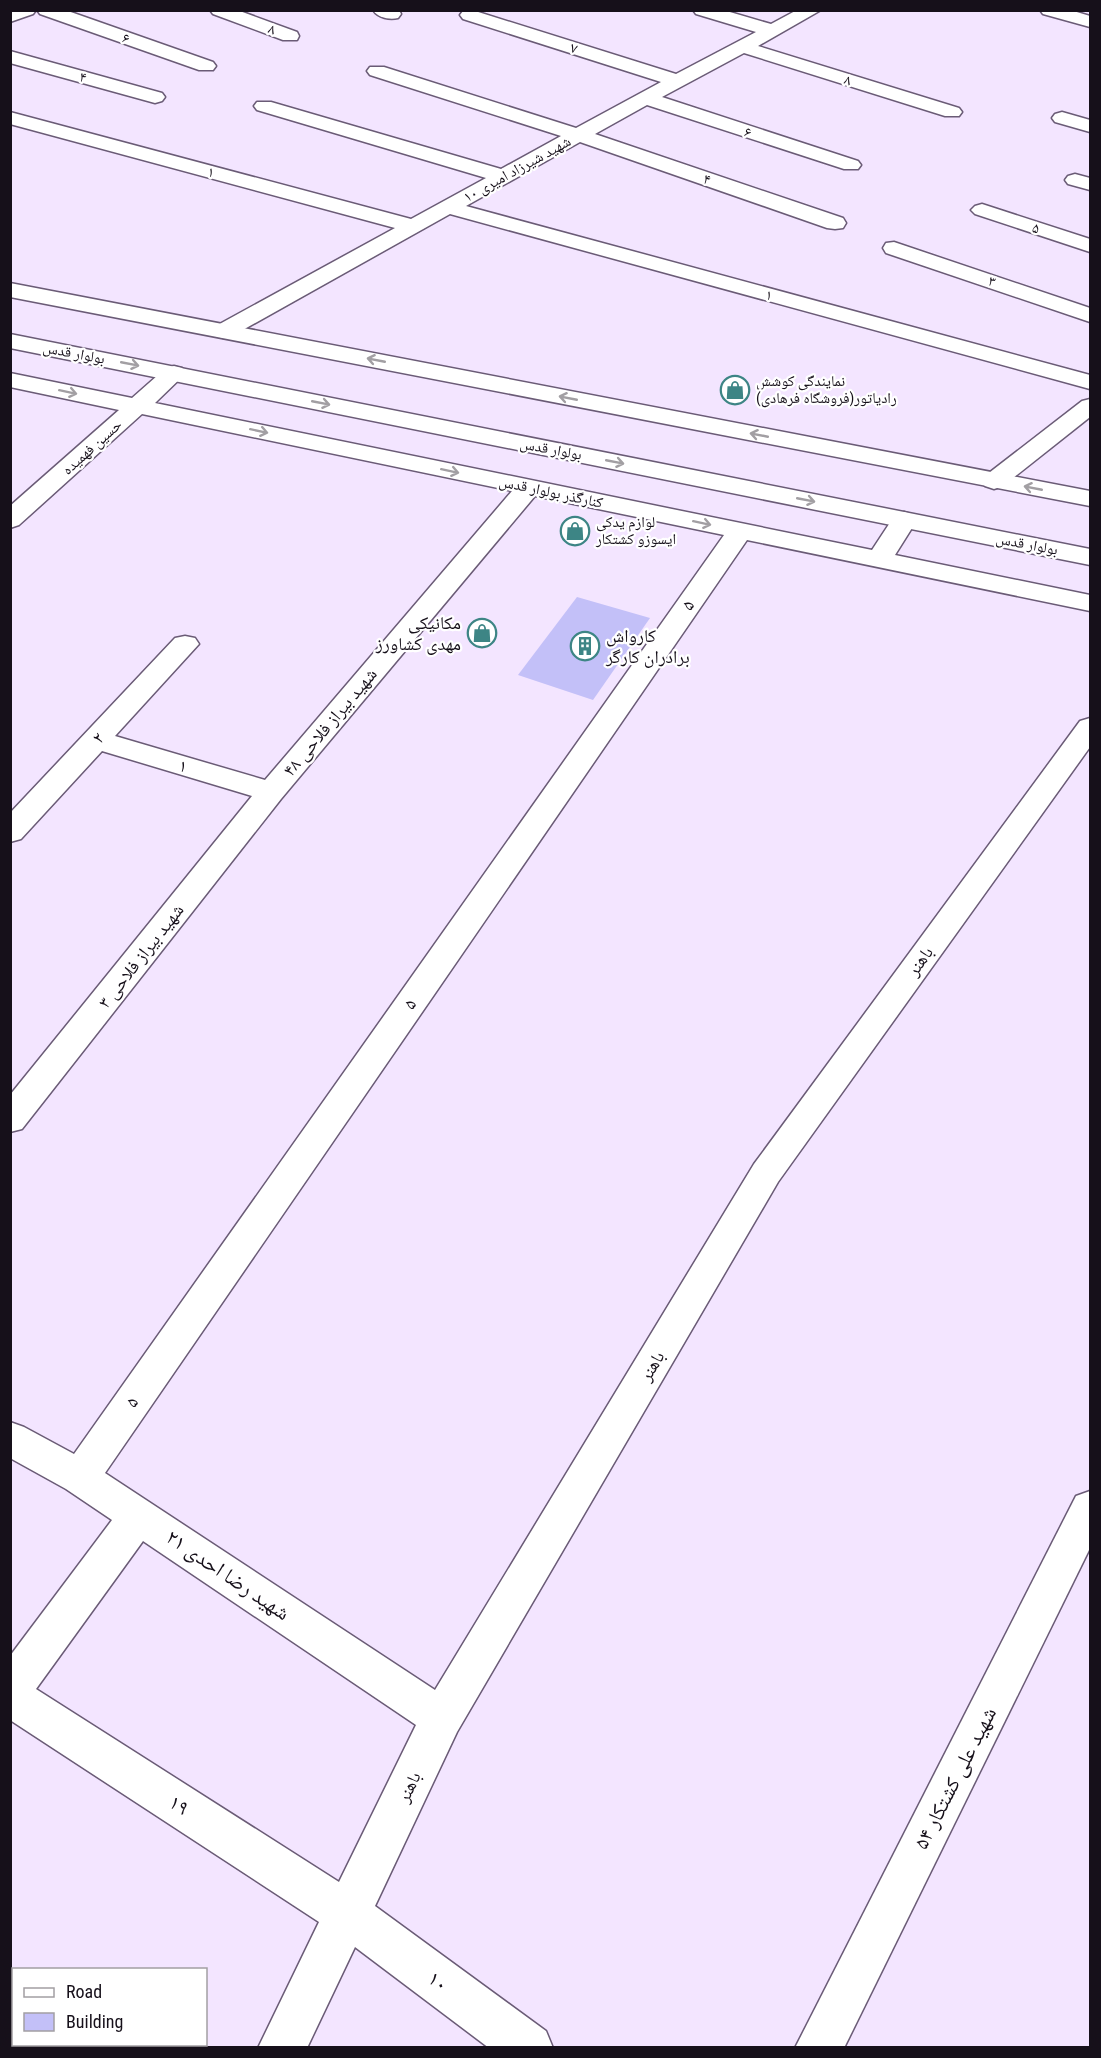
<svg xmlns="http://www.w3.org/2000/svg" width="1101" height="2058" viewBox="0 0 1101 2058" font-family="'Roboto Condensed','Noto Naskh Arabic',sans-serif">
<rect width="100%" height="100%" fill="#f3e5ff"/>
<path fill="#c3c0f8" d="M577,597L650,618L593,700L518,675Z"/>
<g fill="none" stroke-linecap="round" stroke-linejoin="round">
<g stroke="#6a5b76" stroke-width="3">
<g id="minor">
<path d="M10,10H36L33,14L10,22Z"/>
<path d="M37,10H65L213,62L216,66L213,70H199L40,14Z"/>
<path d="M210,10H237L297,32L299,36L297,40H283L213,14Z"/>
<path d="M373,10H399L401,14L398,18C390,20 378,18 373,10Z"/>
<path d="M693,10H723L771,24L797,10H821L758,46L959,108L962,112L959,116H945L744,53L662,97L858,161L861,165L858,169H844L647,105L595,134L843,218L846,223L843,228L835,229L827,228L580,142L466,206L1090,375V389L450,214L232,336L224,338L216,336L213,331L216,326L395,228L10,124V112L411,219L486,178L257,110L254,106L257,102H271L501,169L561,136L370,75L367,71L370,67H384L576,128L661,82L463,19L460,15L463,11H475L676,74L756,32L696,14Z"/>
<path d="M1040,10H1070L1090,16V27L1043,14Z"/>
<path d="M10,51L162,93L165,97L162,101L155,103L10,63Z"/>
<path d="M1062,112L1090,120V132L1055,122L1052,118L1055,114Z"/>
<path d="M1075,174L1090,178V190L1068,184L1065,180L1068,176Z"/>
<path d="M982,204L1090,239V252L975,214L971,210L975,206Z"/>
<path d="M894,242L1090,308V322L886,253L883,248L886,243Z"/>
<path d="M174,366L182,368L186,373L155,403L872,550L895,515L904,512L913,515L917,520L895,555L1090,595V611L747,540L105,1473L435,1690L754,1164L1080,721L1090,718V747L778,1182L457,1732L375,1906L546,2031L553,2048H489L355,1947L307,2048H258L319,1922L10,1720V1656L112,1520L66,1489L10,1458V1422L24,1427L74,1454L724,535L535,496L281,799L22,1129L10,1132V1095L252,796L102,751L21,839L10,842V813L175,638L185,636L195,638L199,644L115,736L265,780L512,491L142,414L19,525L10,528V506L119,410L10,387V373L132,398L166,368ZM143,1541L416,1725L339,1882L36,1689Z"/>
<path d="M1090,399V417L1003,486L994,489L985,486L981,481L985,476L1082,401Z"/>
<path d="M1090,1491V1548L844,2048H795L1076,1496Z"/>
</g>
</g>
<g stroke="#6a5b76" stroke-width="3">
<g id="major">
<path d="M10,283L1090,491V506L10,297Z"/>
<path d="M10,334L1090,549V565L10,348Z"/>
</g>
</g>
<use href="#minor" fill="#fff" fill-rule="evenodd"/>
<use href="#major" fill="#fff" fill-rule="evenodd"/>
</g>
<defs><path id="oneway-shaft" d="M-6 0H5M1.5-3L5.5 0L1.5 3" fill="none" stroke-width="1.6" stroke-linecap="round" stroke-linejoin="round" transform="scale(1.5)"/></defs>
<g stroke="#a29fa3">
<use href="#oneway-shaft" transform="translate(376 360) rotate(-169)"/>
<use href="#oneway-shaft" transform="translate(130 364) rotate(11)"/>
<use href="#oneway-shaft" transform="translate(68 392) rotate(12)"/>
<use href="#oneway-shaft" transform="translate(568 398) rotate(-169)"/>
<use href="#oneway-shaft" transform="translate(321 403) rotate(11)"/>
<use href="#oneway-shaft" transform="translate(259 431) rotate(12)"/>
<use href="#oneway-shaft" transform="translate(759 435) rotate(-169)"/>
<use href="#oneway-shaft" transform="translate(615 462) rotate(11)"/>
<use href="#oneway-shaft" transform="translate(450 471) rotate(12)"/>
<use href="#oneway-shaft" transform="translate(1033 488) rotate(-169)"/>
<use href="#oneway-shaft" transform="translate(806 500) rotate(11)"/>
<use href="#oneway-shaft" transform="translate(702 523) rotate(12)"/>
</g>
<defs>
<g id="shop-ring" transform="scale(1.5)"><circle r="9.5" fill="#fff" stroke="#3d8585" stroke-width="1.5"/><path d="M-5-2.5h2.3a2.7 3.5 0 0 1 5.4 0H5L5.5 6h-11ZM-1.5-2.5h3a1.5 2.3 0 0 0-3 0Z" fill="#3d8585"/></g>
<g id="building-ring" transform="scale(1.5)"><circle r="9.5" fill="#fff" stroke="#3d8585" stroke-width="1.5"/><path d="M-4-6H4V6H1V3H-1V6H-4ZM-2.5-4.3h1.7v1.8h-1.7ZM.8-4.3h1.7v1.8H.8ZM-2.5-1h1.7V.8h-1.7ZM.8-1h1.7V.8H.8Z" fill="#3d8585"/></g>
</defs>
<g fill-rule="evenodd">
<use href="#shop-ring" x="735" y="390"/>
<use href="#shop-ring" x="575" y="531"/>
<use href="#shop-ring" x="482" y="633"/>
<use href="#building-ring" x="585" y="646"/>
</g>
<g text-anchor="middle" stroke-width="4.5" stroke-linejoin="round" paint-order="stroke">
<g font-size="15" fill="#16101a" stroke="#fff">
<text transform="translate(272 29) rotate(19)" y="5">۸</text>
<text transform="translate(126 38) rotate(19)" y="5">۶</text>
<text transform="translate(574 48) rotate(18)" y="5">۷</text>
<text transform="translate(83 77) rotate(15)" y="5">۴</text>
<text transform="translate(848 80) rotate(17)" y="5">۸</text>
<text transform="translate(748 132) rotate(18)" y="5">۶</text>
<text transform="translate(517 169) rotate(-29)" y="5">شهید شیرزاد امیری ۱۰</text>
<text transform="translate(211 172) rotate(15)" y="5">۱</text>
<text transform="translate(707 179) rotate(19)" y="5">۴</text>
<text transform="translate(1036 228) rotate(18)" y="5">۵</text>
<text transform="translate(992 281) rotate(19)" y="5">۳</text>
<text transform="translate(769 295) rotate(15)" y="5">۱</text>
<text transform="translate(74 353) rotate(11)" y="5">بولوار قدس</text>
<text transform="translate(92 447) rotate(-42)" y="5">حسین فهمیده</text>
<text transform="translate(551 449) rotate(11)" y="5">بولوار قدس</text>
<text transform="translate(551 492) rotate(12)" y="5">کنارگذر بولوار قدس</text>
<text transform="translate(1027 544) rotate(11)" y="5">بولوار قدس</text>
</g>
<g font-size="15" fill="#16101a" stroke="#fff" text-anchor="start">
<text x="756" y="386">نمایندگی کوشش<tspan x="756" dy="17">رادیاتور(فروشگاه فرهادی)</tspan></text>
<text x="596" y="527">لوازم یدکی<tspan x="596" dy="17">ایسوزو کشتکار</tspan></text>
</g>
<g font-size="18" fill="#16101a" stroke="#fff">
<text transform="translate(688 605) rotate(-55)" y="6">۵</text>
<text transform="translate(330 722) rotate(-50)" y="6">شهید بیراز فلاحی ۴۸</text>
<text transform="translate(98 738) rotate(-47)" y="6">۲</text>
<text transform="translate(183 766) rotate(17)" y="6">۱</text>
<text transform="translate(141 956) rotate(-52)" y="6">شهید بیراز فلاحی ۳</text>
<text transform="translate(920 961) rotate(-54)" y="6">باهنر</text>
<text transform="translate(410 1004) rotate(-55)" y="6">۵</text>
<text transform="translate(652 1366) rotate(-59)" y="6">باهنر</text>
<text transform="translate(132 1402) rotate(-55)" y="6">۵</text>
<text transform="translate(409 1787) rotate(-64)" y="6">باهنر</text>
</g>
<g font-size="18" fill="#16101a" stroke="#fff" text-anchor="end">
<text x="461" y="629">مکانیکی<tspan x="461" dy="21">مهدی کشاورز</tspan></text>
<text x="606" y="642" text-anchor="start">کارواش<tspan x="606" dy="21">برادران کارگر</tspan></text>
</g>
<g font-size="21" fill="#16101a" stroke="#fff">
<text transform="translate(228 1575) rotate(34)" y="7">شهید رضا احدی ۲۱</text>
<text transform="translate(955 1778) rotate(-63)" y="7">شهید علی کشتکار ۵۴</text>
<text transform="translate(179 1805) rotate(33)" y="7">۱۹</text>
<text transform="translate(438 1981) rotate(36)" y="7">۱۰</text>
</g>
</g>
<rect width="1101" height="2058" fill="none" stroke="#16101a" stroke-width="24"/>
<rect x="12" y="1968" width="195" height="78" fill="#ffffff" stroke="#a29fa3" stroke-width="1.5"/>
<rect x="24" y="1988" width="30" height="9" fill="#ffffff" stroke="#a29fa3" stroke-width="1.5"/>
<text x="66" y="1998" font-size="18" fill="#16101a">Road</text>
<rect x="24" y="2013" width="30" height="18" fill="#c3c0f8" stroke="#a29fa3" stroke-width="1.5"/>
<text x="66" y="2028" font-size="18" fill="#16101a">Building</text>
</svg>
